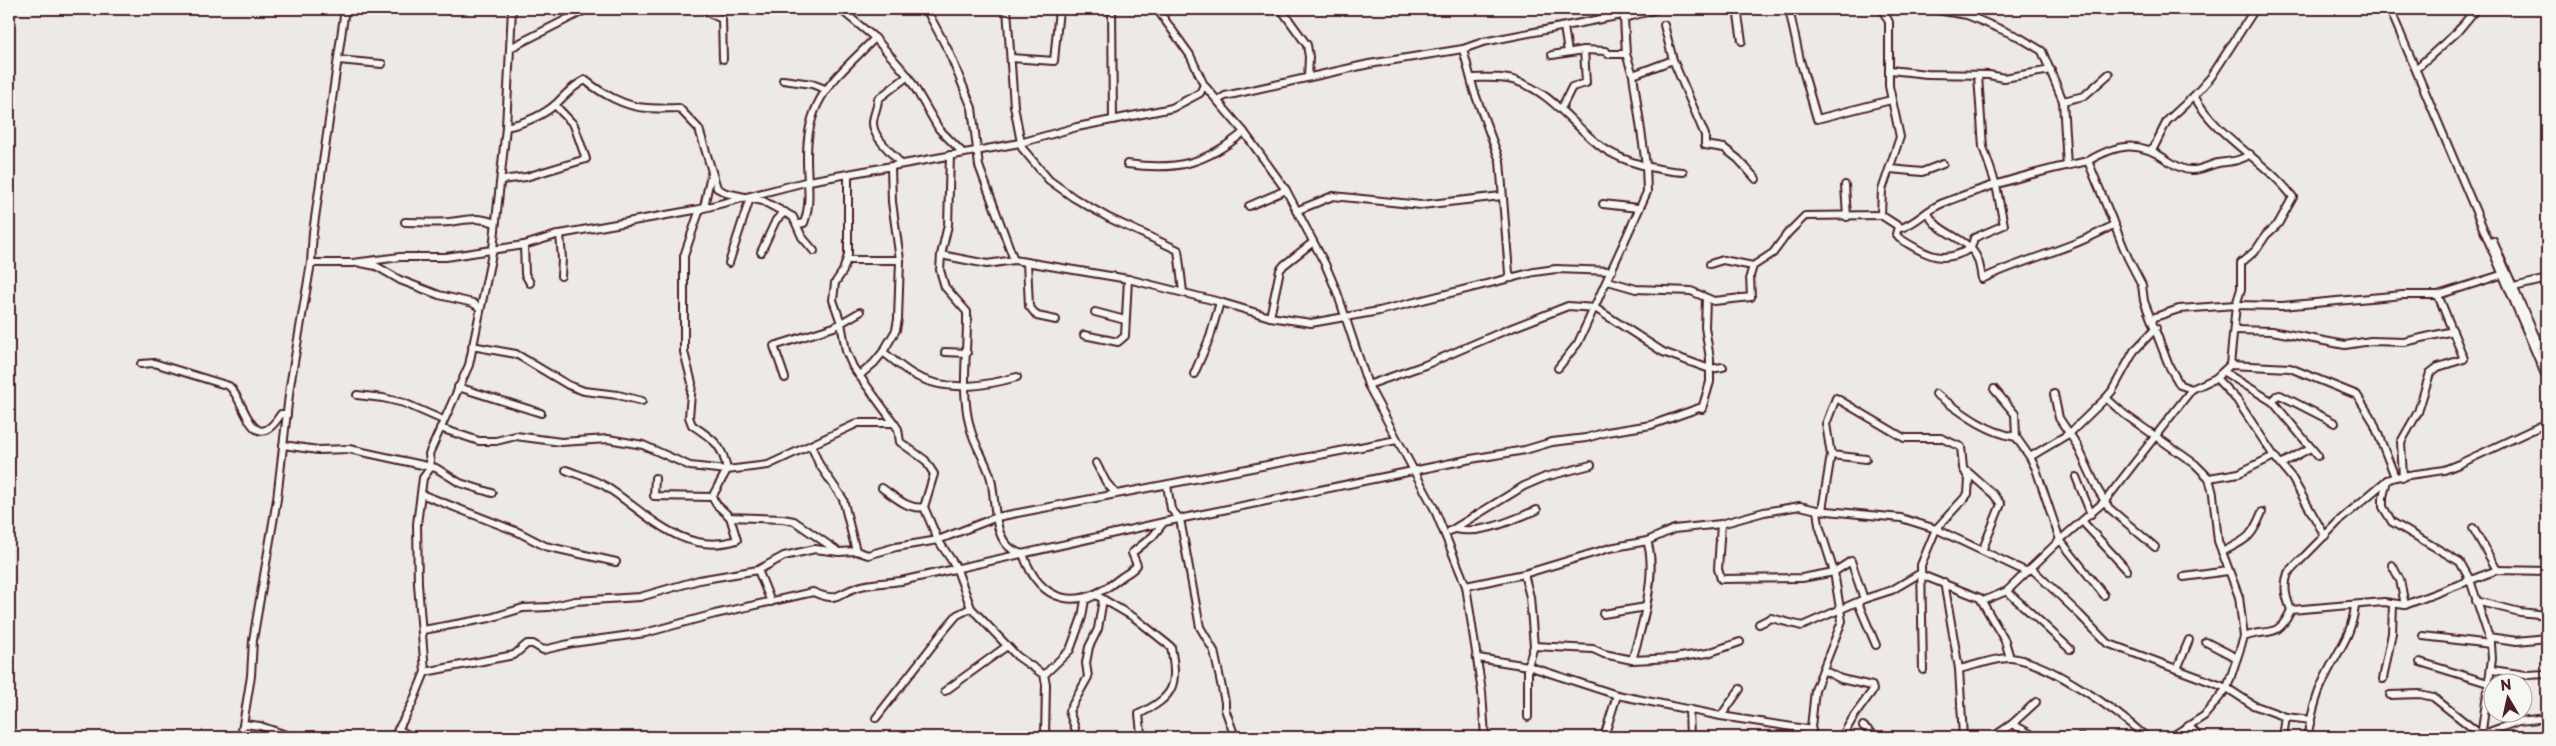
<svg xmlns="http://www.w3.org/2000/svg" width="2556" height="746" viewBox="0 0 2556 746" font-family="'Playpen Sans',sans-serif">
<rect width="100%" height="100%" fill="#ece9e6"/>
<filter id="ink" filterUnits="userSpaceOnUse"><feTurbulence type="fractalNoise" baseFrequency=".02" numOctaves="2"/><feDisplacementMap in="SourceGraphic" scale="10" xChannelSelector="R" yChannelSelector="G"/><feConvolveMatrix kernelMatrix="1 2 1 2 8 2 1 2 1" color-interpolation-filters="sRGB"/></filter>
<g filter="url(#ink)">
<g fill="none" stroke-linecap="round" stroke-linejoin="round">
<g stroke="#4a1f2b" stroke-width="10">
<g id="minor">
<path d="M707,9L709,13L722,19L723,59"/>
<path d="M840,9L875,38L908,76L939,129L962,152"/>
<path d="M926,9L949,52L972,108L979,166L1014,260L1128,279L1220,302L1270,317L1311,323L1379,311L1534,272L1556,269L1612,271"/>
<path d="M1007,9L1014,106L1022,148L1049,180L1074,198L1109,218L1178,250L1183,292"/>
<path d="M1112,9L1113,120"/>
<path d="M1157,9L1190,55L1204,85L1244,132L1286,190L1325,264L1337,292L1368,385L1434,508L1466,586L1482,692L1485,737"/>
<path d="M1281,9L1307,45L1309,57L1308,77"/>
<path d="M1737,9L1742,41"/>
<path d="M1789,9L1800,60L1817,119L1891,100"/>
<path d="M1882,9L1889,22V86L1900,137L1882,190L1881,215L1901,228C1917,223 1927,209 1943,203C1989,185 2039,171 2088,161L2128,258L2142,285L2144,301L2169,366L2180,385L2192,389L2216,378L2230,365L2236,305L2241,289V263L2256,250L2266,235L2278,224L2293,197C2264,159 2218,139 2194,96L2211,77L2255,9"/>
<path d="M1931,9L1967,15L2019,37L2042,51L2063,101L2067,166"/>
<path d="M2390,9L2547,379"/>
<path d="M1664,25L1673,60"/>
<path d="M1564,27L1568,52"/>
<path d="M512,47L587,9"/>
<path d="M1463,49L1474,91L1500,161L1509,273L1512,278"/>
<path d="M1552,55L1584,50L1606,51L1608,54H1626"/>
<path d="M1011,58L1054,61L1059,9"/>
<path d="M338,60L382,64"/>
<path d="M2419,66L2457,32L2476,9"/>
<path d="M1890,70L1927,74L1989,75L2004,78L2051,70"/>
<path d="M1633,75L1673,60L1705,135V145L1724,148L1738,159L1756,179"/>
<path d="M1471,78C1485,78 1502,76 1516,81C1552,92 1574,127 1603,148C1625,163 1657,170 1683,172"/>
<path d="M783,80L812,84L825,89"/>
<path d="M1218,100L1225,96L1369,64L1463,49L1483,42L1622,15L1624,18L1658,9"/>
<path d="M2063,101L2084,96L2109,74"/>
<path d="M1561,109L1572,87L1586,83L1584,50"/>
<path d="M506,127C524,123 543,116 557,103C566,94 573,86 585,80C601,93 625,107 647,108C657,109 668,108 679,108L699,129L717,188L726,193L763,201L793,217L802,237L814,251"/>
<path d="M2150,150L2154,147L2167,121L2194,96"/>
<path d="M950,155L948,225L941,255L940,270L945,287L967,312C968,349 960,390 970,427C974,445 987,462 991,479C997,505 991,547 1023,554C1041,605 1079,611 1119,579C1125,574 1132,572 1137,565L1132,553L1153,536L1164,522L1471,459L1525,450L1552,442L1586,438L1607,432L1651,425L1702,407"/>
<path d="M2088,161C2117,144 2138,140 2167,160C2173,164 2184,171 2192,170C2201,170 2209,165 2218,163C2231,161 2239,162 2250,154"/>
<path d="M900,163C891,151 873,138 873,123C873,115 878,107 878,99L908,76"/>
<path d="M1127,164C1177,171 1205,164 1244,132"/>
<path d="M891,167L892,202L900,260L898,319L896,330L883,352C894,360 905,371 918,377C949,392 985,386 1017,377"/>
<path d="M1890,169L1922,172L1943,164"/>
<path d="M848,175V255L843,271L835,283L833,300L841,323L846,351L853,367L894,423L898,429L900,442L925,460L934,474L924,507C908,510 895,497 882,488"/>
<path d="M501,180L526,177L586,159L574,125L555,105"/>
<path d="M1845,185L1847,217"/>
<path d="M1603,204L1638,208"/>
<path d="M1249,206L1286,190"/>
<path d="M704,207L711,174"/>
<path d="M700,209L684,256V352L692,383L689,417L692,425C713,439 723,445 727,470L768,465L858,423H894"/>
<path d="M1296,211L1333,196L1421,205L1502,196"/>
<path d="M1928,213C1937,235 1969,236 1978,260C1980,266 1981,273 1982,279C2026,258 2073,249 2115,224"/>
<path d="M405,222C419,222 435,223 449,222C467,220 477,216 495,223"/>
<path d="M798,224L804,223C812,201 807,182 807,159C806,97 835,79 875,38"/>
<path d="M1898,227L1896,234L1899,238C1925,254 1942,266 1971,248L1974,238L2004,225L1996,185L1983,147L1978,76"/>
<path d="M560,234L562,259L561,276"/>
<path d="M2493,241L2547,363"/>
<path d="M524,245L525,274L530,283"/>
<path d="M761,252L776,220L785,212"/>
<path d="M941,255L987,264L1014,260"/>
<path d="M847,260H900"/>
<path d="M1027,262L1029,306L1037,316L1056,320"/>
<path d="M311,263H353L400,257H446L524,245L560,234L700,209L809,181L1020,143L1077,127L1172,108L1200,93L1204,85"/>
<path d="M361,263L376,266L400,280L439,295L473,303L480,308"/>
<path d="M729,263L750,198"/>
<path d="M1710,264L1723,260L1753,266"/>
<path d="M1608,281L1636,289L1691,291L1714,301L1751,297L1750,276L1753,266L1773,253L1787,234L1805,216L1881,215"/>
<path d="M2514,287L2547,279"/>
<path d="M1095,312L1125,320"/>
<path d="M1270,317L1280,270L1284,265L1312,243"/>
<path d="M2153,320L2152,318L2179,309L2236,305L2282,306L2403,295H2438L2501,275"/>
<path d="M2235,330L2272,331L2345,345L2371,341L2404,342L2453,331"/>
<path d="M1084,335L1118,342L1125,336L1128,279"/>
<path d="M472,346L516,354L568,385L584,391L618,395L642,401"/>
<path d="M945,352L967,353"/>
<path d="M141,364L154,363L229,386C246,401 252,459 281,414H287"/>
<path d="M2230,365L2290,368L2357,395L2373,421L2395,477"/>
<path d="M1558,368L1578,343L1647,192L1646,165L1633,75L1626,54L1624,18"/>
<path d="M2224,372L2273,402L2318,456"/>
<path d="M1194,374L1210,337L1220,302"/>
<path d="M859,376L874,363L883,352"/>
<path d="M785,378L774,346L834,327L860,312"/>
<path d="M2216,378L2237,400L2274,456L2292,478L2325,536"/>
<path d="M1368,385L1425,365L1504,331L1568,306L1595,308L1663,352L1710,369L1723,367"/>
<path d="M458,387L541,413"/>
<path d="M1994,389L2015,414L2016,437L2030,457L2036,469L2060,540L2104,595"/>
<path d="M1936,394C1961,412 1985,432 2016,437"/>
<path d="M2054,394L2059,418L2077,445L2098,490L2109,508L2155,547"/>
<path d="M357,395L383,398L404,403L443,420"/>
<path d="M2106,398L2124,414L2195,464L2209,478L2213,494L2218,541L2239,597L2244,637"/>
<path d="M2273,402L2276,396L2280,395L2335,423"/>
<path d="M1702,409L1710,382V359L1705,327L1706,299"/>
<path d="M440,428L479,441H496L516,436L561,442L608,439L643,445L690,466L727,470L712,497L717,505L730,517L783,519L794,521L836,550"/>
<path d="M283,445L318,450L349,449L436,468L460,483L492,493"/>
<path d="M811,445L819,464L843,499L856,551"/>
<path d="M1831,455L1866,459"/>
<path d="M2030,457L2070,433L2106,398L2112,391L2134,351L2156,328"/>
<path d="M1096,463L1106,482L1116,494"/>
<path d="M2281,464L2310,448"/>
<path d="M566,470C579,475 593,479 605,486C646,512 682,557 737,540L730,517"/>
<path d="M1968,472L1993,494L2001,504L1982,551"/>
<path d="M2076,477L2091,514"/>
<path d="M2403,477L2401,442L2418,412L2430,373L2438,367L2464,359L2438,295"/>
<path d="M655,478L654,496L712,497"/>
<path d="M2209,478L2239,473L2274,456"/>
<path d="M1167,485L1171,509L1180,519L1200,627L1214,651L1225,702V709L1235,737"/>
<path d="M421,494L518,532L545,546L616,562"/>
<path d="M924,507L938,540L956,567L971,608L1017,656L1044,675"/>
<path d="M1822,510L1831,455L1826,424L1836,398L1904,438H1941L1961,447L1963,468L1969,479L1968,494L1936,529L1921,565L1923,670"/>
<path d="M2083,522L2127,570"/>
<path d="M1721,524L1718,569L1721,579L1802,578L1834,572L1851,561L1864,599"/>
<path d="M2473,528L2497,570"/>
<path d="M1455,529C1483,535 1511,520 1537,510"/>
<path d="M1450,531L1524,486L1545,477L1591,465"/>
<path d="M2222,552C2247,539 2251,539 2262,512"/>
<path d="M2392,565L2400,580L2405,605"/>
<path d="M2031,568L2079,614L2107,643L2227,688L2253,705L2286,717L2311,720"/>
<path d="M758,570L771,602"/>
<path d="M1524,574L1530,597L1534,646L1528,666V717"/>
<path d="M2184,577L2228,571"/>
<path d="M1944,582L1959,669L1963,737"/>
<path d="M1466,586L1524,574L1610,548L1647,541L1674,529L1721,524L1764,512L1800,506L1817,510L1901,518L1936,529L2027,572"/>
<path d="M2007,591L2070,649"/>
<path d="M1983,601L2007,591L2060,540L2105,501L2192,389"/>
<path d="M2476,601L2520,612L2547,615"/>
<path d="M1858,603L1876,645"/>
<path d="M2291,610C2286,597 2283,587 2288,573L2340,520L2387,480"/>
<path d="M1603,614L1646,607"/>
<path d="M1759,624L1771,618L1802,626L1864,599L1892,590L1919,574L1980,598L2005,641L2010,658"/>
<path d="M423,630L490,618L523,608L549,607L575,601L640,597L699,580L758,570L784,556L815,549L839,552L856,551L868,555L896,547L938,540L997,517L1397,440"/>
<path d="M2423,636L2491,644"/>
<path d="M2488,637L2517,641L2547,638"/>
<path d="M2206,642L2237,658"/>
<path d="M1534,646L1593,649L1604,654L1632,660L1674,658L1708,653L1740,642"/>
<path d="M1478,658L1528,666L1617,695L1721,716L1812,730"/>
<path d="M1632,660C1642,628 1658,572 1647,541"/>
<path d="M2420,662L2488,683"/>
<path d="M1959,669C1973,666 1998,657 2011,658C2050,662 2117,711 2146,737"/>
<path d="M2177,669L2189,640"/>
<path d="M1823,670L1841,679L1872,686L1873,690L1854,716L1842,737"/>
<path d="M2492,670L2526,675L2547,674"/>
<path d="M425,672L514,655L527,644H533L543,650L573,643L645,633L715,614L813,592C838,603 836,594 858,587C871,583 887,583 901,581L1164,522"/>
<path d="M2383,679L2392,633L2393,604"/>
<path d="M945,691L1007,646"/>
<path d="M2390,695L2420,694L2433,697L2481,735L2519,721L2547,718"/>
<path d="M1689,709L1690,737"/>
<path d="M1721,716L1740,689"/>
<path d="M876,718L946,628L957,615L971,608"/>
<path d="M244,724L260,726L292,737"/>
<path d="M2012,724L2036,737"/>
<path d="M1863,726L1877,737"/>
<path d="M2190,727L2199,737"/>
<path d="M1075,728L1069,711L1088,677L1086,663L1089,647L1098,629L1103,599"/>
<path d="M398,729L412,737"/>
<path d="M241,737L251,676L253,640L277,499L290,386L311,263L313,232L345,9"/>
<path d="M394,737L412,704L425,672L418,584L417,524L423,478L431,467L429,454L469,365L493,249L506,127L512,9"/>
<path d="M1045,737L1046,684L1044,675L1070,650L1082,617L1085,600L1096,595L1135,618L1171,647C1178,686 1175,696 1139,714L1141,733L1143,737"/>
<path d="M1604,737L1617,695"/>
<path d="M1810,737L1815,690L1842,621L1834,572L1819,525L1817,510"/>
<path d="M1993,737L2012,724L2036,702"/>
<path d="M2081,737H2082"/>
<path d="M2171,737L2204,716L2227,688L2244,637C2268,627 2277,641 2291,610L2384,602L2405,605L2497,570L2547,571"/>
<path d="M2283,737L2286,717"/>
<path d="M2307,737C2311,719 2314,701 2322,684C2334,655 2352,639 2355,605"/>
<path d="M2481,737L2492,659L2491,644L2470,580L2460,562L2392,522L2383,507V497L2387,480L2395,477L2444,470L2459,464L2547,423"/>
</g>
</g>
<use href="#minor" stroke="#f6f6f2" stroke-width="6"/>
</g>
</g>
<rect width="2556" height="746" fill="none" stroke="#f6f6f2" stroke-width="30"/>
<rect x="15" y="15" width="2526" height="716" fill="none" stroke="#4a1f2b" stroke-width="2" filter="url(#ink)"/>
<g transform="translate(2508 698) rotate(351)"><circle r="24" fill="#f6f6f2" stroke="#b1a0a2"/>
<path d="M0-4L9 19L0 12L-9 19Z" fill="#4a1f2b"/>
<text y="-8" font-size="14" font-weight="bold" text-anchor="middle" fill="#4a1f2b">N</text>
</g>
</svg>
